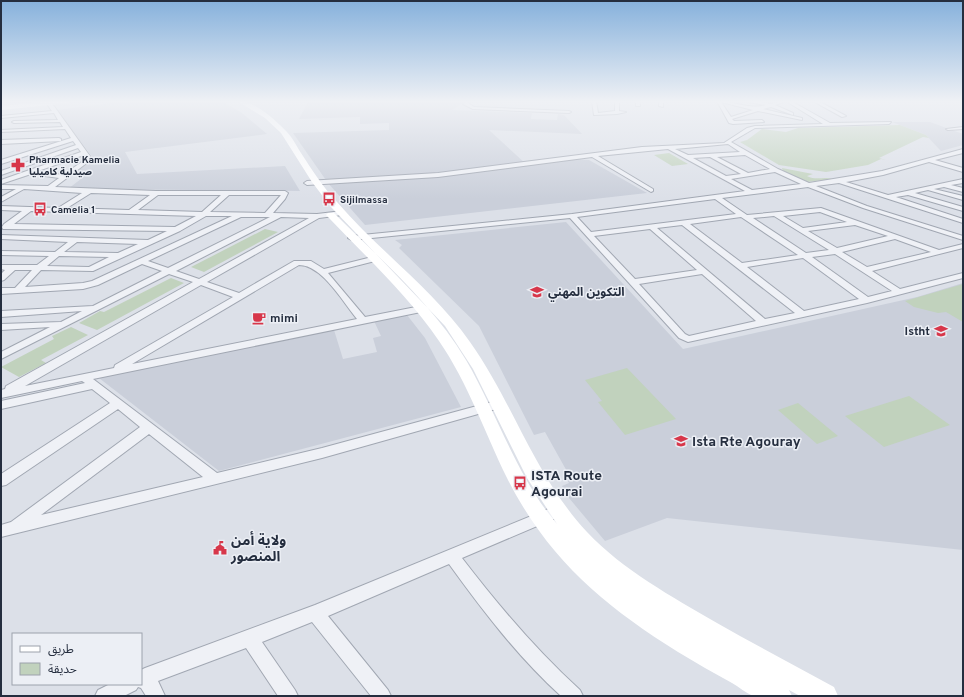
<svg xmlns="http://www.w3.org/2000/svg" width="964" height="697" viewBox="0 0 964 697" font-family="Overpass,'Noto Sans Arabic',sans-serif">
<rect width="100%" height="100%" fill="#dce0e8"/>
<g fill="#cacfda">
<path d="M125,101H222L242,113L267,134L125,152L137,174L285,166L300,191L68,189L86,175L73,174L93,158L57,110Z"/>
<path d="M338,101H461L464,102L452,110L532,113L531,119L557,120L558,114L564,115L582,134L489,130L527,165L575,159L589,160L647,193L365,225L328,183L293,133L389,130V123L360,124V117L299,119L308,102L331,103Z"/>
<path d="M892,122H930L963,134V145L941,151L926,135Z"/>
<path d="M566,222L683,349L917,297L963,283V550L667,518L605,541L569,498L562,486L569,483L565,476L569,475L545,432L534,435L479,326L399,248L402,245L395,240Z"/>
<path d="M407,315L425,338L461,407L219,471L99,378L334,330L343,359L377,352L373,338L381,336L374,321Z"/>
</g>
<g fill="#c1d2bd">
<path d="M900,125L926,135L929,138L923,137L879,158L886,160L881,159L868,165L826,172L779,165L740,142L747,140L762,129L786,132L798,128Z"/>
<path d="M669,153L688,164L672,166L654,155Z"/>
<path d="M782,168L813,174L807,176C817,181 823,176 832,179L807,182L783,171Z"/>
<path d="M265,229L278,232L204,272L191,267Z"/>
<path d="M171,278L184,283L97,330L79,323L100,311L104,312Z"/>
<path d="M963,284V322L946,312L938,313L914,307L905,301Z"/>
<path d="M71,327L88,335L41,360L46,363L19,377L1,367L54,339L52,336Z"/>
<path d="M627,368L676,419L625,435L598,402L602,401L585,380Z"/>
<path d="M909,396L950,425L884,447L845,416Z"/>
<path d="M798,403L838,436L817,444L778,410Z"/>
</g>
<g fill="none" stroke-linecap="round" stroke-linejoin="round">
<g stroke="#a1a7b2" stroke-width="2">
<g id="street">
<path d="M466,101H471L468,103L474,107L569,111L571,112L569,113L473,109L463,104Z"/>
<path d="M592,101H596L598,113L615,111V101H619V111L626,112L617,114L594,115Z"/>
<rect x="636" y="101" width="4" height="5"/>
<path d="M659,101H663V107L659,106Z"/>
<path d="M717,101C733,101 750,110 766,105L742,101H758L771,104L780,101H791L830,123L891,122L889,124L755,128L731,142L778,169L809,183L882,171L963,149V153L935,160L963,168V172L929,162L883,175L846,182L888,195L963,179V183L951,185L963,188V192L944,187L934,189L963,196V200L928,190L915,193L963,207V211L908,195L896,197L963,219V223L839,183L816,186L867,206L963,236V240L863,208L808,187L722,198L747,215L821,208L939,250L963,244V248L872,271L900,289L963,273V278L867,303L688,342L679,338L570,218L352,240L348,238L352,236L572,214L745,191L668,149L598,156L653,189V191L651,192L592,157L438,177L307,185L304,183L307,181L438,173L642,147L724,143L747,128L755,126L823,124L786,101L775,105L793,113V115L771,107L763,109L802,118V120L758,111L732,119L734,121L762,120L764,122L733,124L729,123ZM721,102L753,110L731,117ZM728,144L740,152L688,155L675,149ZM745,155L770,169L748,173L717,157ZM710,157L741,174L726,176L693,158ZM775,172L801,184L752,190L731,179ZM715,199L736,214L591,232L577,217ZM820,212L847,222L803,228L783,216ZM774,216L829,250L806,253L753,218ZM741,217L798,255L742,263L690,224ZM682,225L795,313L765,319L657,228ZM855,225L888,236L837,248L808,231ZM650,229L697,270L635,279L594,236ZM895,239L931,252L867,267L842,252ZM835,254L892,291L868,297L812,257ZM803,258L859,299L804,311L747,267ZM702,274L756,321L689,336L685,334L639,284Z"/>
<path d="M813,101H818L846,116L842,117Z"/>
<path d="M47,102H51L92,159L55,187L156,191H285L288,193L285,199L273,213L317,214L342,211L345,213L342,215L319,218L207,282L239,293L294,261H311L324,269L372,257H375V261L328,273L365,317L421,306L426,309L421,312L93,379L217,473L322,448L499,400L503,401L505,404L503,407L322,458L1,537V525L11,522L140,427L118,409L6,485L1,486V474L110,403L92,389L1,409V401L85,383L82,381L1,398V390L5,389L6,386L193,282L169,274L1,359V352L50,327L1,330V324L61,322L82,311L1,317V311L93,306L162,271L142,264L98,285L83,289L1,294V288H15L32,270H15L4,280L1,281V274L5,270L1,269V265H37L49,256L1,255V251L55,252L68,242L1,239V235L148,240L167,231L3,229L2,227L4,224L22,211L1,210V206L58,208L82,193L24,189L1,202V197L16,189H1V185L48,186L59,178L31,174L1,184V180L81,152L78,148L1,175V171L76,145L73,141L1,164V160L71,138L65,129L1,132V130L63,127L60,122L14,123L12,122L14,121L58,120L54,113L1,118V116L52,111L47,104ZM84,155L86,159L63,175L38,171ZM91,193L150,195L129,210L67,208ZM158,195H221L202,212L138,210ZM229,195H281L265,213L210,212ZM31,211L196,216L175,227L14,224ZM206,216H232L92,281L83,283L25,287L41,270L93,271L180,231ZM241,217H270L168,268L148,261ZM281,217L309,218L199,279L176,271ZM77,242L138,244L118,253L64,252ZM59,256L109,257L89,267L47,266ZM299,265C322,265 343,302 357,319L132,364ZM201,285L233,297L115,365L114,368L25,386ZM149,434L203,477L41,515Z"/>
<path d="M963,127V129L948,130L946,129Z"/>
<path d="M59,138L61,139V141L1,144V140Z"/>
<path d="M558,505L563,507L565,511L563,515L462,558C498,605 536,650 580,690L583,696H561C518,657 483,611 449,564L328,616L388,690L391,696H371L312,622L262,642L295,690L298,696H278L246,648L158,681L165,696H146L141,688L138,687L136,690L124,696H95L98,690L110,684H141V670L145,668L315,605Z"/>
</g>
</g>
<use href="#street" fill="#eff1f6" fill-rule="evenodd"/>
<g fill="#fff" fill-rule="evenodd">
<path d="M51,101H72L69,103L1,110V106Z"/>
<path d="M237,101C254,101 272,117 284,129C291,135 296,145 301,153C312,170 323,187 337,202C379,251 433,289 470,342C514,404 534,475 587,532C624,571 671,596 717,623C756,645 795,666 834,687L838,696H800L789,690L792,696C782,696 762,697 753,696C746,693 739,687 732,683C714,673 696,663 678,652C603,605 548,559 507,478C485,433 468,383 439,341C408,295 366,257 328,217L326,215L328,213H334C380,259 432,303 466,360C497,413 516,476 557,524L527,478L473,369L445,326L331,207L312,182L281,133L265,118Z"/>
</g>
</g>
<linearGradient id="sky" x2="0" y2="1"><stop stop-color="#86b1dc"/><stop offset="0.51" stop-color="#eff1f5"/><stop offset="1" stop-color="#eff1f5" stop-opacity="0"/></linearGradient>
<rect width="964" height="199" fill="url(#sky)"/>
<defs>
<g id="pharmacy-bare" transform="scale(1.08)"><path d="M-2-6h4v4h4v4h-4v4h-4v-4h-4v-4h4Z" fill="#d7374a" stroke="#eceff5" stroke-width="2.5" paint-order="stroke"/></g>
<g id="bus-bare" transform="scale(1.08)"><path d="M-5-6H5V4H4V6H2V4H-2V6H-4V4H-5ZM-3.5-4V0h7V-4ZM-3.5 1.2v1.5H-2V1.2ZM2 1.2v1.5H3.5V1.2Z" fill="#d7374a" stroke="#eceff5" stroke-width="2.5" paint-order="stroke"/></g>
<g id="school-bare" transform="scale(1.08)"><path d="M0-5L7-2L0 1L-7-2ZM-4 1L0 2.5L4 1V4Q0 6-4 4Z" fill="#d7374a" stroke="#eceff5" stroke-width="2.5" paint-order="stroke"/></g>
<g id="cafe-bare" transform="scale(1.08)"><path d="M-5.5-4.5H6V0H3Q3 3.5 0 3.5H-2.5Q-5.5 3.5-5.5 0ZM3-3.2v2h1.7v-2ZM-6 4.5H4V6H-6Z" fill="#d7374a" stroke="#eceff5" stroke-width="2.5" paint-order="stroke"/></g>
<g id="university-bare" transform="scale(1.08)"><path d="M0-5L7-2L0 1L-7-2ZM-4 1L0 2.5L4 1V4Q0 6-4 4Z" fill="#d7374a" stroke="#eceff5" stroke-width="2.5" paint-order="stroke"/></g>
<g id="civic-bare" transform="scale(1.08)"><path d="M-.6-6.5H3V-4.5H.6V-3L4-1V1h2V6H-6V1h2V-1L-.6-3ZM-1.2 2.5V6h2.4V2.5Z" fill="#d7374a" stroke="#eceff5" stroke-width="2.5" paint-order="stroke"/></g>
</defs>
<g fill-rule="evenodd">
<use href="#pharmacy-bare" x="18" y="165"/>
<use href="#bus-bare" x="329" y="199"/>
<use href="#bus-bare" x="40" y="209"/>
<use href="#school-bare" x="537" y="292"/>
<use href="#cafe-bare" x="259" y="318"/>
<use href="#university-bare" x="941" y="331"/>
<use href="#university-bare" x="681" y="441"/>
<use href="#bus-bare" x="520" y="483"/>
<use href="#civic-bare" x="220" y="548"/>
</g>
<g text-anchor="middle" stroke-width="3" stroke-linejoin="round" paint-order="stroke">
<g font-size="10" font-weight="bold" fill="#252e3f" stroke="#eceff5" text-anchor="start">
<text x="29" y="163">Pharmacie Kamelia<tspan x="29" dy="12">صيدلية كاميليا</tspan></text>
<text x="340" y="203">Sijilmassa</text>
<text x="51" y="213">Camelia 1</text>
</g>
<g font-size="12" font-weight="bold" fill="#252e3f" stroke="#eceff5" text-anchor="start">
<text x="548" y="296">التكوين المهني</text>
<text x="270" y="322">mimi</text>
<text x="930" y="335" text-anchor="end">Istht</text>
</g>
<g font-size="14" font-weight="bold" fill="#252e3f" stroke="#eceff5" text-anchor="start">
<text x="692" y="446">Ista Rte Agouray</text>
<text x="531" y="480">ISTA Route<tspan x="531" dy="16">Agourai</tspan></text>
<text x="231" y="545">ولاية أمن<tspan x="231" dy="16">المنصور</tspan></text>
</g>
</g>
<rect width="964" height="697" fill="none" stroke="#252e3f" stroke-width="4"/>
<rect x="12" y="633" width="130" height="52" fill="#eceff5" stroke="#9ca2ac"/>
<rect x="20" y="646" width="20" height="6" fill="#ffffff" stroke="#9ca2ac"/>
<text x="48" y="653" font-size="12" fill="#252e3f">طريق</text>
<rect x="20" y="663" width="20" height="12" fill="#c1d2bd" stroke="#9ca2ac"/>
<text x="48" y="673" font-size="12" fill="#252e3f">حديقة</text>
</svg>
